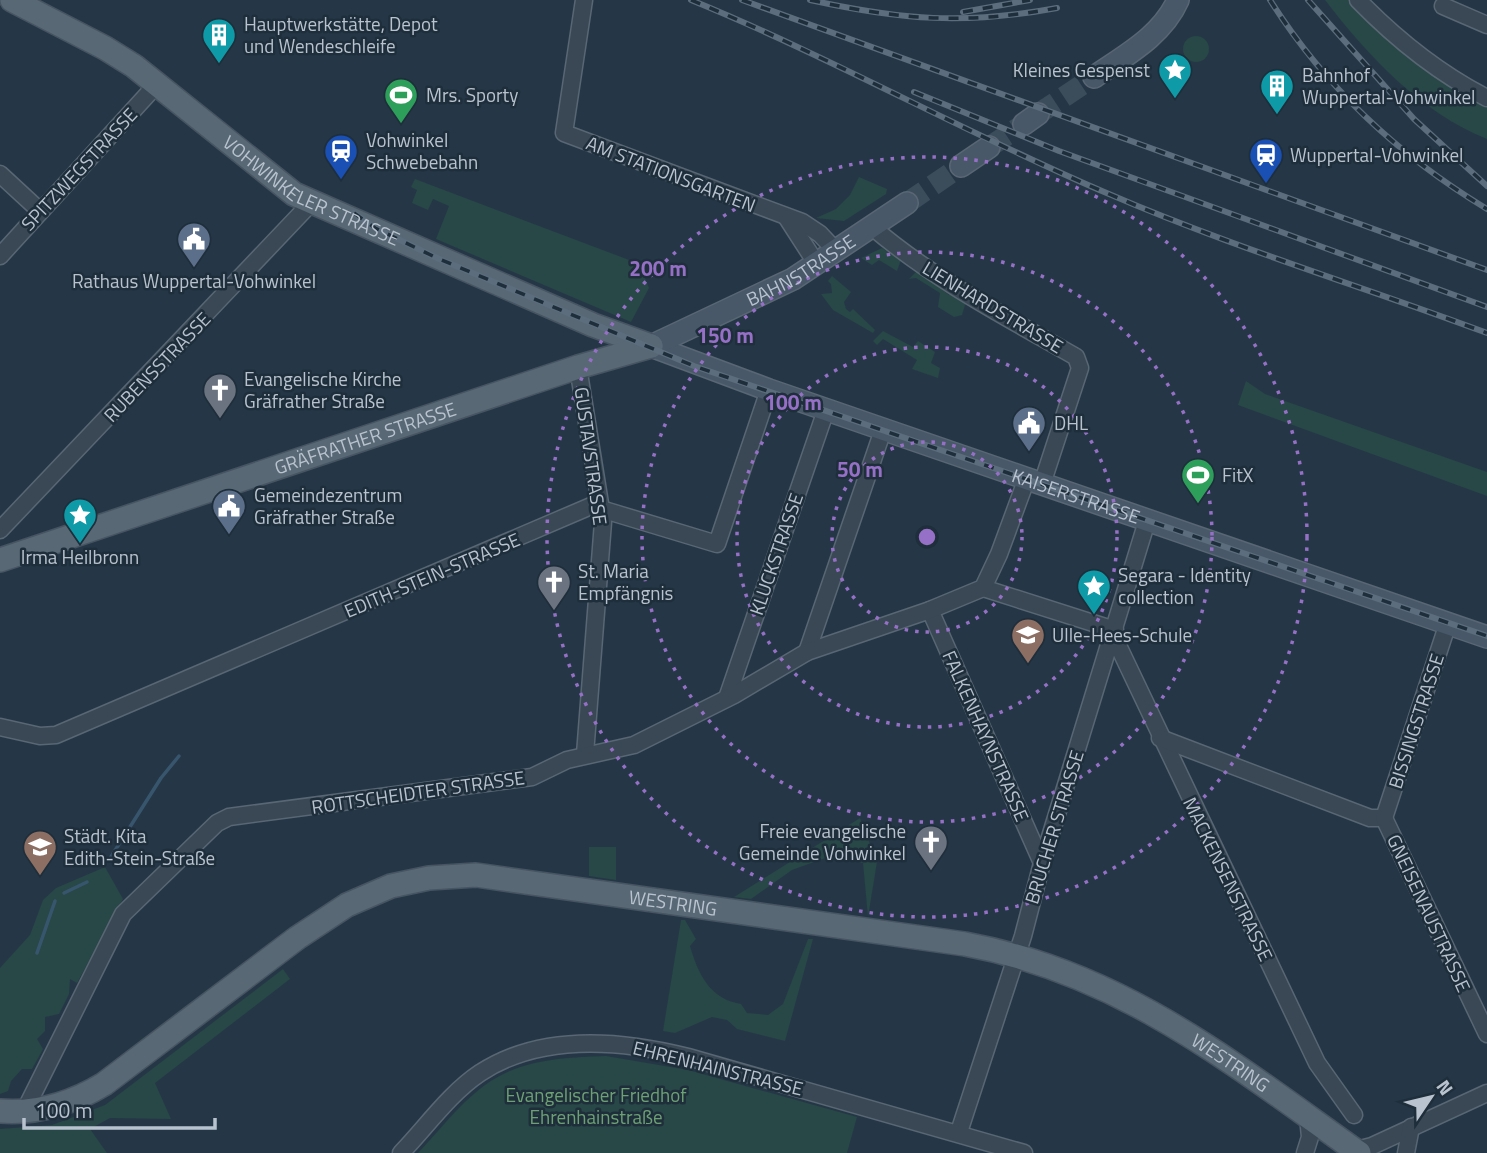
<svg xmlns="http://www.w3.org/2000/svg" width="1487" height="1153" viewBox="0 0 1487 1153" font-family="'Titillium Web',sans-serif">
<rect width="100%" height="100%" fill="#253746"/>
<g fill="#284747">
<path d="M1325,0H1351L1487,103V139C1421,113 1367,55 1325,0Z"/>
<circle cx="1196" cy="49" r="13"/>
<path d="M859,177L887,189L886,194L844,221L816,218L836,209L850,195Z"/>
<path d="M415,179L645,266L642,270L649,288L631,322L436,239L449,206L433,199L428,210L412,203L417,190L411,187Z"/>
<path d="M882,248L901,260L897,271L879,260L872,265L861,258Z"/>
<path d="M917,271L949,295L953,293L966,302L962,315L954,317L938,307L940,293L916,278L909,279Z"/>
<path d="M832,276L851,292L844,302L846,309L850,312L853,309L875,330L873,333L833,310L821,294L832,293L831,284L828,281Z"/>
<path d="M883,331L913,347L918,341L935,352L931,363L940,368L938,378L912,369L917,360L883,339L877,345L873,341Z"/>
<path d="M1246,381L1265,394L1487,472V496L1238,405Z"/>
<path d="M860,818L877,862L868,917L863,863L828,857L792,870L751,899L734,897Z"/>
<path d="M589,847H616V880L589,876Z"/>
<path d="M105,867L123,899L77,983L70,979L69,994L59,1014L45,1017V1031L37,1039L43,1049L32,1069H22L11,1081L8,1091L0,1094V968L30,935L43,900L56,888Z"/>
<path d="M681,920H685L696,939L690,946C698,974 710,999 741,1004L747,1013L768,1015L783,1004L808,939H813L785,1041L737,1029L727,1020L712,1017L675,1033L663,1031Z"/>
<path d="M283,969L290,979L155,1083L171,1119L110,1118L90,1129L107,1153H0V1129L52,1125L105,1105Z"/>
<path d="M606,1056L688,1070L857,1117L847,1153H418C442,1128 466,1095 496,1078C528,1059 570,1057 606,1056Z"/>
</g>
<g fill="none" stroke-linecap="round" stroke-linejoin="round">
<g stroke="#38556e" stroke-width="3.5">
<path d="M109,860L161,778L179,756"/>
<path d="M64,893L87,882"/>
<path d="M37,953L55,901"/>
</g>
<g stroke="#3b4c5b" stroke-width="21" stroke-dasharray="21 10" stroke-linecap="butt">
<path d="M1038,114L1094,77"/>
<path d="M989,147L1024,124"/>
<path d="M907,203L961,166"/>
</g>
<g stroke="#596673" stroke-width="19">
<g id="street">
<path d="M584,0L564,133L802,222L820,234L835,250"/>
<path d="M1358,0C1396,39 1438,73 1487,98"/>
<path d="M1443,6L1487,25"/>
<path d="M0,174L40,211"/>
<path d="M787,218L816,263"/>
<path d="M871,226C933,279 1006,317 1076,357L1080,368L1042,484"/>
<path d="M0,256L158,83"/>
<path d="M578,367L603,522L585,754"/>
<path d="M0,530L311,203"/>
<path d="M983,588L1115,630"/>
<path d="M930,610L1042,863"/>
<path d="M1114,637L1317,1063L1354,1115"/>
<path d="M807,652L883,430"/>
<path d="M727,698L826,410"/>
<path d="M0,727L40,736L56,735L591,506L717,544L769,390"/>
<path d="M1160,738L1370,818H1384"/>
<path d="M1384,818L1487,1034"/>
<path d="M1384,818L1448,623"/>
<path d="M24,1112L123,914L217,823L229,817L532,777L567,760L634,745L734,695L807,652L930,610L983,588L999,554L1027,478"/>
<path d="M959,1132L1023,936L1042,863L1147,521"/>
<path d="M1349,1152L1372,1146L1487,1093"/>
<path d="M401,1153C426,1127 450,1093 480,1073C541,1033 621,1040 688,1057L1024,1153"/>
<path d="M1305,1153L1310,1137L1308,1117"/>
<path d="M1406,1153L1411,1127"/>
</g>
</g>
<g stroke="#596673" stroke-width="24">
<g id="secondary">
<path d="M1094,77C1126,55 1162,36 1178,0"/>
<path d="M1024,124L1038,114"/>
<path d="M961,166L989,147"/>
<path d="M651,346L769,390L1487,637"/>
<path id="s1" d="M651,346L793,279L907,203"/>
</g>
</g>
<g stroke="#475462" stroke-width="26">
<g id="primary">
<path id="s2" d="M12,0L105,48L134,66L294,194L593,325L651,346"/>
<path id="s3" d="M0,560L578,367L651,346"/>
<path id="s4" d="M0,1111C38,1114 71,1104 104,1084L297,938L347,905L391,886L429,878L476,875L965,944C1122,973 1232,1063 1359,1153"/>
</g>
</g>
<use href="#street" stroke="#3a4855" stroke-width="16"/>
<use href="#secondary" stroke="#485869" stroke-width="21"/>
<use href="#primary" stroke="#586875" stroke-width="23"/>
<g stroke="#5c6d7d" stroke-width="6">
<g id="rail">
<path d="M691,0C833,58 967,134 1109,194C1232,247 1361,286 1487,333"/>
<path d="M742,0L1487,270"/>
<path d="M810,0C902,20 965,25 1057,8"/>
<path d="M1270,0C1325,87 1399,156 1487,209"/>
<path d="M1308,0L1414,119L1487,186"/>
<path d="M963,12L1030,0"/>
<path d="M914,92L1059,151L1487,307"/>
<path id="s5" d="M354,213L375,228L437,258L694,366L1487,636"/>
</g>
</g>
<use href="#rail" stroke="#1f2e3b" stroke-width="3.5" stroke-dasharray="10" stroke-linecap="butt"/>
</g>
<g fill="none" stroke="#9670c6" stroke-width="3.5" stroke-dasharray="3.5 7">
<circle cx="927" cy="537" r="95"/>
<circle cx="927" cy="537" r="190"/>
<circle cx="927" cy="537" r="285"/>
<circle cx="927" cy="537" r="380"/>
</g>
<defs>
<g id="building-pin" transform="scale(1.75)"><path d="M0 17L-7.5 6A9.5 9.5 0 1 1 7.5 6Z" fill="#0f9aa8" stroke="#1f2e3b"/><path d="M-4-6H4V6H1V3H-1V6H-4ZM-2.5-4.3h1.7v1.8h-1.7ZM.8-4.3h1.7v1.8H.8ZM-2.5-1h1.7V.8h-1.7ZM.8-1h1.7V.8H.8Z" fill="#fff"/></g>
<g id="sight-pin" transform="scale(1.75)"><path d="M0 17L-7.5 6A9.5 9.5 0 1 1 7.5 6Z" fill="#0f9aa8" stroke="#1f2e3b"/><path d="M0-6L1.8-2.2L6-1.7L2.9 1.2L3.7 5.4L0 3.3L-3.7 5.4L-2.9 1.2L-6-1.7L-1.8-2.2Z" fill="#fff"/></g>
<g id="stadium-pin" transform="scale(1.75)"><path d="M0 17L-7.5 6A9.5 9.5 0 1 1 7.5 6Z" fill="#2e9e5b" stroke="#1f2e3b"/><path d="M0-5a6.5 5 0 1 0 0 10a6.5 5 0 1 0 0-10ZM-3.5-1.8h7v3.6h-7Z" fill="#fff"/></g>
<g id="station-pin" transform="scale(1.75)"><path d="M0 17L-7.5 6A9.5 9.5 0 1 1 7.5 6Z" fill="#1a4fb4" stroke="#1f2e3b"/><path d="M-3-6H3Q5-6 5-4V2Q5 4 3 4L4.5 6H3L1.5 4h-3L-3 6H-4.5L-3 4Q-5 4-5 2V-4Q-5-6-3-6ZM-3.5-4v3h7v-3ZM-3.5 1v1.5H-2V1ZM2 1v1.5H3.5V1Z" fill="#fff"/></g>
<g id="civic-pin" transform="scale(1.75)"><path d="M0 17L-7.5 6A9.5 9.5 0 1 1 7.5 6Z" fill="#5c6f8a" stroke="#1f2e3b"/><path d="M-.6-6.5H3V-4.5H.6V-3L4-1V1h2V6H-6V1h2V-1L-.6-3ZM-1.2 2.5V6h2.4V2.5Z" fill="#fff"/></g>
<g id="church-pin" transform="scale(1.75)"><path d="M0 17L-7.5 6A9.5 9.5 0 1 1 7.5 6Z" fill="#6b7280" stroke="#1f2e3b"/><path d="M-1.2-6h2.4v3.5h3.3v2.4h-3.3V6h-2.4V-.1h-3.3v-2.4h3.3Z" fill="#fff"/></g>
<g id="school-pin" transform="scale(1.75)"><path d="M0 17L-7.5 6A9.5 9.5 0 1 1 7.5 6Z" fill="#8d6e63" stroke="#1f2e3b"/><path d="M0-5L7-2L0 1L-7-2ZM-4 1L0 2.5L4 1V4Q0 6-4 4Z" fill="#fff"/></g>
</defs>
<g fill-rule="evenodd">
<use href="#building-pin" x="219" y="35"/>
<use href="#sight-pin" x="1175" y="70"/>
<use href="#building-pin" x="1277" y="86"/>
<use href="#stadium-pin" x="401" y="95"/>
<use href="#station-pin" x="341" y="151"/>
<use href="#station-pin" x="1266" y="155"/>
<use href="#civic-pin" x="194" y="239"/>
<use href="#church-pin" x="220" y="390"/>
<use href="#civic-pin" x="1029" y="423"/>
<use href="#stadium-pin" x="1198" y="475"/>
<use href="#civic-pin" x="229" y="506"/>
<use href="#sight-pin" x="80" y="515"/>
<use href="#church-pin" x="554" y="582"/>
<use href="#sight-pin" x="1094" y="586"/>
<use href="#school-pin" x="1028" y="635"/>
<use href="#church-pin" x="931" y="842"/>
<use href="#school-pin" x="40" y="847"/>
</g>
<g text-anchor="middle" stroke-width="5" stroke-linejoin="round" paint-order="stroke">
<g font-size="19" fill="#b8c3cf" stroke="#1f2e3b" text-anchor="start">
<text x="244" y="31">Hauptwerkstätte, Depot<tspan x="244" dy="22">und Wendeschleife</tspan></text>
<text x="1150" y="77" text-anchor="end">Kleines Gespenst</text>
<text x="1302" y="82">Bahnhof<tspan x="1302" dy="22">Wuppertal-Vohwinkel</tspan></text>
<text x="426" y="102">Mrs. Sporty</text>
<text x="366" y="147">Vohwinkel<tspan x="366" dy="22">Schwebebahn</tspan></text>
<text x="1290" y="162">Wuppertal-Vohwinkel</text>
<text x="194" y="288" text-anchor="middle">Rathaus Wuppertal-Vohwinkel</text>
<text x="244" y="386">Evangelische Kirche<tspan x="244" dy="22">Gräfrather Straße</tspan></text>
<text x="1054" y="430">DHL</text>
<text x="1222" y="482">FitX</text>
<text x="254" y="502">Gemeindezentrum<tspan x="254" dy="22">Gräfrather Straße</tspan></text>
<text x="80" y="564" text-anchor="middle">Irma Heilbronn</text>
<text x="578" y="578">St. Maria<tspan x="578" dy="22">Empfängnis</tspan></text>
<text x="1118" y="582">Segara - Identity<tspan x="1118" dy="22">collection</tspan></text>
<text x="1052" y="642">Ulle-Hees-Schule</text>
<text x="906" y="838" text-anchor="end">Freie evangelische<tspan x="906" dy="22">Gemeinde Vohwinkel</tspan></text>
<text x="64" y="843">Städt. Kita<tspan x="64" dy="22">Edith-Stein-Straße</tspan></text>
</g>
<g font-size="19" fill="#b8c3cf" stroke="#1f2e3b">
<text transform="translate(79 169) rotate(-47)" y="7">SPITZWEGSTRASSE</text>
<text transform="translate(671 174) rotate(21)" y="7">AM STATIONSGARTEN</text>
<text dy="7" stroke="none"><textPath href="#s2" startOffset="357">VOHWINKELER STRASSE</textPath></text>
<text dy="7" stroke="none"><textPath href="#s1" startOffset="168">BAHNSTRASSE</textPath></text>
<text transform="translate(993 307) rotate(31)" y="7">LIENHARDSTRASSE</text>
<text transform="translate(157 367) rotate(-46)" y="7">RUBENSSTRASSE</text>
<text dy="7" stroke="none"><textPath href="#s3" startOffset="385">GRÄFRATHER STRASSE</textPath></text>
<text transform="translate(591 456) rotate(82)" y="7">GUSTAVSTRASSE</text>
<text dy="7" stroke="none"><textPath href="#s5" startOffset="777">KAISERSTRASSE</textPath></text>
<text transform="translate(776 554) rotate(-71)" y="7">KLUCKSTRASSE</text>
<text transform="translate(432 575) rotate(-23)" y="7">EDITH-STEIN-STRASSE</text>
<text transform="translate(1416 721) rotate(-72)" y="7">BISSINGSTRASSE</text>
<text transform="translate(986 736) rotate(66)" y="7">FALKENHAYNSTRASSE</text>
<text transform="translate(418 792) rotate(-8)" y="7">ROTTSCHEIDTER STRASSE</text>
<text transform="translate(1054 827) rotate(-73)" y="7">BRUCHER STRASSE</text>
<text transform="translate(1228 879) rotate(64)" y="7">MACKENSENSTRASSE</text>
<text dy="7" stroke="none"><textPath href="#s4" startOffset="744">WESTRING</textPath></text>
<text transform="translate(1429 913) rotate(65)" y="7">GNEISENAUSTRASSE</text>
<text dy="7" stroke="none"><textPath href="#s4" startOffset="1332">WESTRING</textPath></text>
<text transform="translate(718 1068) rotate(14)" y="7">EHRENHAINSTRASSE</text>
</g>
<g font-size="19" fill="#6da174" stroke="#1f2e3b">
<text x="596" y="1102">Evangelischer Friedhof<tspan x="596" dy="22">Ehrenhainstraße</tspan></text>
</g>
</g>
<circle cx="927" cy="537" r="10" fill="#9670c6" stroke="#1f2e3b" stroke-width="3.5"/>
<g font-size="21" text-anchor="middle" font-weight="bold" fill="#9670c6" stroke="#1f2e3b" stroke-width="5" stroke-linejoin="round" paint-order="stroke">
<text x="658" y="276">200 m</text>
<text x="725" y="343">150 m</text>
<text x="793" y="410">100 m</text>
<text x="860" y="477">50 m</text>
</g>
<g transform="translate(1431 1097) rotate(55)" stroke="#1f2e3b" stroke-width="5" paint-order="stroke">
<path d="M0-5L12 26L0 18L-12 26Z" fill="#b8c3cf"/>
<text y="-10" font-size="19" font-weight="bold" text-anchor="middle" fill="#b8c3cf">N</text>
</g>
<path d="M24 1118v10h191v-10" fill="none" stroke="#b8c3cf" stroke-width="3.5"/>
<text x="35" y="1118" font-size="21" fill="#b8c3cf" stroke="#1f2e3b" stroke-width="5" paint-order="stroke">100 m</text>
</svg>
